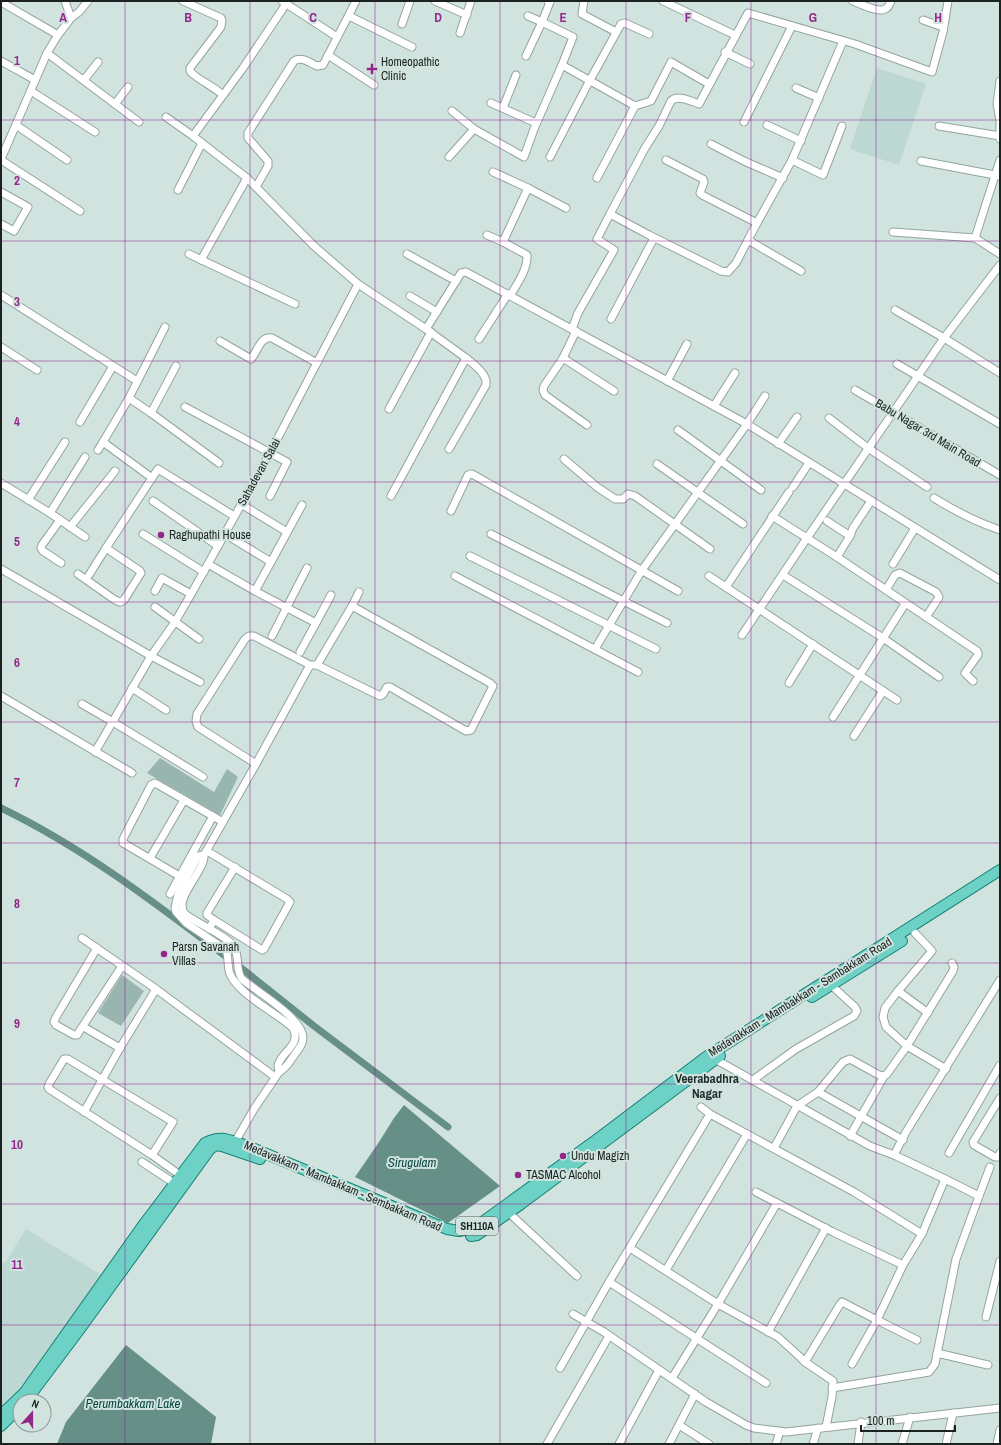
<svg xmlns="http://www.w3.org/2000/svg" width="1001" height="1445" viewBox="0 0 1001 1445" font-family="'Archivo Narrow',sans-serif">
<rect width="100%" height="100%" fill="#d1e3df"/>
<g fill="#bdd8d2">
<path d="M877,68L926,84L899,165L850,149Z"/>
<path d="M26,1229L103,1276L1,1421V1261L5,1263Z"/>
</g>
<g fill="#99b5b0">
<path d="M160,758L214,792L227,769L238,777L220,815L147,773Z"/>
<path d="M122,975L144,991L121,1026L98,1013Z"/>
</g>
<g fill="#658f87">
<path d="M404,1105L500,1186L448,1223L355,1177L379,1142L394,1118Z"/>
<path d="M126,1345L216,1417L211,1444H57L66,1422Z"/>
</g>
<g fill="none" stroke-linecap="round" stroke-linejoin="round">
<g stroke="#658f87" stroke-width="7">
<path d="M1,808C82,847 154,902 225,956"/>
<path d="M240,967L314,1026L448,1127"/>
</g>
<g stroke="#93a4a0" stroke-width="9">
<g id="minor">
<path d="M65,1L71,18"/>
<path d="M183,1L221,18L222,20L221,27L190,68C190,71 190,72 193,74C202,82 213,86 223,95"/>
<path d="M282,1L337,37"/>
<path d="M435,1L467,15"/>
<path d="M548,1L550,2L542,22L573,37L562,65"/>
<path d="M584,1L582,14L616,32"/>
<path d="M663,1L735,35"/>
<path d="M853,1C860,4 879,13 885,9C889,8 889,4 891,1"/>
<path d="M1,2L58,35"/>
<path d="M349,16L412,47"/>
<path d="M923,20L943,27"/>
<path d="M402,24L410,1"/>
<path d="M460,33L471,1"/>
<path d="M725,52L750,64"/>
<path d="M47,53L139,122"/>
<path d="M328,55L374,85"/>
<path d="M526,56L542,22L528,16"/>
<path d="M1,61L35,80"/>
<path d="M84,80L98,62"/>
<path d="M1000,81L997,104L1000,121V139"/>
<path d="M796,88L819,98"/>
<path d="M31,91L95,132"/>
<path d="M491,103L536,123"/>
<path d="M115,104L128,87"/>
<path d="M503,108L516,75"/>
<path d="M452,111L474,129"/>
<path d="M166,117L193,136L247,178L314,246L358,284L426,329L461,273L466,272L747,424L1000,580"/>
<path d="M744,122L792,26"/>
<path d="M16,125L67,160"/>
<path d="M767,125L801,141"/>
<path d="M939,126L1000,136"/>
<path d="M193,136L243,68L286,4"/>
<path d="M711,144L744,161L783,178"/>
<path d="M449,157L474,129L524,157L534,129L562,65L635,106L651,101L671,62L709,84"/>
<path d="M550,157L590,80L621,24L625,23L649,34"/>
<path d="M1,159L47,53L58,35L71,18L79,12L88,1"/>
<path d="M1,160L80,211"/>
<path d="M666,160L703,179L704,182L700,193L702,195L757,223L792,160L843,41"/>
<path d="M792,160L823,175L842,126"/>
<path d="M1000,160L975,238L1000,254"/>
<path d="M921,161L1000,176"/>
<path d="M493,172L528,188"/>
<path d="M597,178L635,106"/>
<path d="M256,187L268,166V161L248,138V133L294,61C302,56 310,63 317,66L323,65L356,1"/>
<path d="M178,190L202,143"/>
<path d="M1,192L28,207L14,231L1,224"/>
<path d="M893,232L975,238"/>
<path d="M487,235L503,242"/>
<path d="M748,240L757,223"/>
<path d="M189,254L295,304"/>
<path d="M407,254L456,281"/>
<path d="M201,260L247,178"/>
<path d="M801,271L748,240L736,263L728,272L721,271L649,235L610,214L645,148L659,126L671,101C677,94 691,101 699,104L748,13L855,44L932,72L943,32L948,1"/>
<path d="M1,295L137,381"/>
<path d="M410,296L437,312"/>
<path d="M510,296C517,284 528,269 527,255L503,242L528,188L566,208"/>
<path d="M895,310L944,338L1000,373"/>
<path d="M611,319L654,238"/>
<path d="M572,329L578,313L614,250L597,239L610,214"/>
<path d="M576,331L563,358L544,386L543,390L545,395L587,425"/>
<path d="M479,339L508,294"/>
<path d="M220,341L251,359C258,351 260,336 272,338L317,363"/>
<path d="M1,347L37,370"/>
<path d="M563,358L614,391"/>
<path d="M897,364L1000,424"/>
<path d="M667,381L687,344"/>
<path d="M855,390L1000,475"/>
<path d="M129,398L151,413L219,463"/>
<path d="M714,406L735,373"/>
<path d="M185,407L287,462L270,496"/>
<path d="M389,409L431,332"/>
<path d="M151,413L176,366"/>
<path d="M829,418L868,448L927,487"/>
<path d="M80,422L113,366"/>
<path d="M678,430L761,490"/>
<path d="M778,444L797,417"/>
<path d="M449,449L486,385C488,374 473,364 466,358"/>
<path d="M98,450L103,442"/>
<path d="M564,459L597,487L615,499H623L628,494L635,496L710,549"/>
<path d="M657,464L743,524"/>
<path d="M152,478L158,469L234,516"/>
<path d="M1,483L50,513L85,537"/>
<path d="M793,487L809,463"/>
<path d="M391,496L466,358L426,329"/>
<path d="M934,498C955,511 976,522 1000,530"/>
<path d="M28,500L65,442"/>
<path d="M153,501L218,546"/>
<path d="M241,504L287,532"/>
<path d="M451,511L468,475L472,474L678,591"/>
<path d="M50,513L85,457"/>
<path d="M772,516L837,557L977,651L978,653V655L965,673L973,681"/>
<path d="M60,520L42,545L41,548L43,551L61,563"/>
<path d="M827,521L850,536L837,557"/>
<path d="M70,527L115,471"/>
<path d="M143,534L204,572"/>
<path d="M225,534L271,562L255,591"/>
<path d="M491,534L667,623"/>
<path d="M850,536L853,528L871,501"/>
<path d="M470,556L656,649"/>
<path d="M271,562L302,505"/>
<path d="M208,564L255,591L316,623L331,595"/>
<path d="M893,564L915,528"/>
<path d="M1,569L151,656L200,682"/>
<path d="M78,574L115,600L120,602L124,600L141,573L140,571L106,548L152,478L103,442L129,398L165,327"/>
<path d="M89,575L106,548"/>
<path d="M783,575L883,638L939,677"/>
<path d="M455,576L638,672"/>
<path d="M709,576L897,700"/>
<path d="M726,587L789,492"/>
<path d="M886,590L895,575L900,573L936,592L939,597L938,599L926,617"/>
<path d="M155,591L162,578L191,594"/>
<path d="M352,606L359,592"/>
<path d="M155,607L199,639"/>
<path d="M742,635L807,538L944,338L1000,265"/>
<path d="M272,636L307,568"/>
<path d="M595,649L642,570L747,424L765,396"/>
<path d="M300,652L316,623"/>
<path d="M310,665L256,764L198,727L196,721L197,714L245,639L249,636H254L310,665H317L352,606L490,683L493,686L471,730L466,731L390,687H387L383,694L380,696L317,665"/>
<path d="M789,683L813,644"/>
<path d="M132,688L166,710"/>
<path d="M1,696L132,773"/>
<path d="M82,704L113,722L203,777"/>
<path d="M833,717L905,604"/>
<path d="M854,736L883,691"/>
<path d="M95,752L151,656L175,622L194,589L270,453L358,284"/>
<path d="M207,851L287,899L290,902L264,949L262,950L214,920L209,929"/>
<path d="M204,855L198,856L178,894L175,908L176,912L186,923L226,950C229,957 227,966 230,974C240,996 276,1012 293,1028C302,1045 281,1052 278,1065C278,1067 279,1069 279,1072"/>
<path d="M150,858L184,800"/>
<path d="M181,877L123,843V839L151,785L155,783L223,822"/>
<path d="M170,894L213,816"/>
<path d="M214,920L207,915V913L235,867"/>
<path d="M915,933L932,951L898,991L928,1013"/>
<path d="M82,938L156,989L275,1077"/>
<path d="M97,948L56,1017L54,1022L56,1025L74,1035H77L122,966"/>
<path d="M898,991L885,1008L883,1017L886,1027L907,1046L946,1069"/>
<path d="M87,1029L120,1048L156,989"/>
<path d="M713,1058L870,1146L894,1155L945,1179L922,1234L903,1265L877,1320L842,1302L839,1306L805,1362"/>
<path d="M753,1080L796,1049L854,1016L857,1011L855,1007L831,985"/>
<path d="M818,1092L903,1140"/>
<path d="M1000,1098L973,1142L974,1145L995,1157H998L1000,1153"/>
<path d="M701,1107L710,1114L854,1192L922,1234"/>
<path d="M84,1112L120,1048"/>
<path d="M850,1136L884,1076"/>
<path d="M235,1142L254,1109L279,1072C287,1068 290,1061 295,1054C299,1049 303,1044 303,1038C303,1018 257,992 242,979C235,970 240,957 234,947C228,936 196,923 185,914C172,899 205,872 204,855L256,764"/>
<path d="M774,1148L797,1106L818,1092L843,1062L850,1059L879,1075L884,1076L887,1074L907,1046L953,971L954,967L952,963"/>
<path d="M949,1153L1000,1065"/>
<path d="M152,1155L173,1122L68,1059H64L49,1084L48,1087L49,1089L152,1155L180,1175"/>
<path d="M894,1155L906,1132L1000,980"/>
<path d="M142,1162L174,1183"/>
<path d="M756,1192L833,1232L903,1265"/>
<path d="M979,1196L990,1167"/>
<path d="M509,1213L577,1276"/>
<path d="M630,1248L718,1304L778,1337L800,1357L805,1362L833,1381L832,1397L826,1427"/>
<path d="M666,1270L747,1134"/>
<path d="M609,1282L766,1383"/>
<path d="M573,1314L604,1332L706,1402L746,1425L754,1428L786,1432L1000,1408"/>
<path d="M986,1317L1000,1261"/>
<path d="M768,1332L826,1228"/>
<path d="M937,1353L988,1365"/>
<path d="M852,1364L877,1320L917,1340"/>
<path d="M560,1368L609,1282L710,1114"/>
<path d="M672,1378L718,1304L777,1203"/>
<path d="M832,1388L929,1372L935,1364L956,1259L979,1196L945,1179"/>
<path d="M679,1425L709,1444"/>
<path d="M547,1444L609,1336"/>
<path d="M619,1444L659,1370"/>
<path d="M669,1444L695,1394"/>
<path d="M776,1444L780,1431"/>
<path d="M813,1444L818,1428"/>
<path d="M858,1444L861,1422"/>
<path d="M902,1444L910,1417"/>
<path d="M946,1444L953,1413"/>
<path d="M997,1444L1000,1430"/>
</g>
</g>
<g stroke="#128073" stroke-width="12">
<g id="primary">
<path d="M812,997L902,941"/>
<path d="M471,1236L477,1235L521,1204L720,1056"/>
<path d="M26,1401L80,1329L210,1149L216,1145L222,1146L260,1159"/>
<path d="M1,1415L25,1392L144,1224L205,1143C221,1135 228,1140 245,1145L447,1229L459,1231L474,1228L596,1140L706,1057L1000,870"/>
<path d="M1,1426L20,1407"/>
</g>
</g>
<use href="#minor" stroke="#fff" stroke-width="7"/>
<use href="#primary" stroke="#6ed1c6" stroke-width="10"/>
</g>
<path fill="none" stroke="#94288a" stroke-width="1" stroke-opacity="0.55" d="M125,1V1444M250,1V1444M375,1V1444M500,1V1444M626,1V1444M751,1V1444M876,1V1444M1,120H1000M1,241H1000M1,361H1000M1,482H1000M1,602H1000M1,722H1000M1,843H1000M1,963H1000M1,1084H1000M1,1204H1000M1,1325H1000"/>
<g fill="#94288a" stroke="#d1e3df" stroke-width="1.5">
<path d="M370 63h4v4h4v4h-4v4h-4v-4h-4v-4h4z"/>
<circle cx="161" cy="535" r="4"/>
<circle cx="164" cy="954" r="4"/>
<circle cx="563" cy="1156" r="4"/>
<circle cx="518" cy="1175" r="4"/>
</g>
<g text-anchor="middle" stroke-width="4" stroke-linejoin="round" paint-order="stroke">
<rect fill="#d1e3df" stroke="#525c59" stroke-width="1" x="456" y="1217" width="42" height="18" rx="3"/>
<g font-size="11" font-weight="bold" fill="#1b2220">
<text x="477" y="1230">SH110A</text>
</g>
<g font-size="12" fill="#1b2220" stroke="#d1e3df" text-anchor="start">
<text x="381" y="66">Homeopathic<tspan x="381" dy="14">Clinic</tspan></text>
<text x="169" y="539">Raghupathi House</text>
<text x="172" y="951">Parsn Savanah<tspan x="172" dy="14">Villas</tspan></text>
<text x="571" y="1160">Undu Magizh</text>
<text x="526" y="1179">TASMAC Alcohol</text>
</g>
<g font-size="12" fill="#1b2220" stroke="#d1e3df">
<text transform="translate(928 433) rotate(31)" y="4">Babu Nagar 3rd Main Road</text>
<text transform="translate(259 472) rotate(-61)" y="4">Sahadevan Salai</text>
<text transform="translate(800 997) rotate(-32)" y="4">Medavakkam - Mambakkam - Sembakkam Road</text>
<text transform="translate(343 1186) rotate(23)" y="4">Medavakkam - Mambakkam - Sembakkam Road</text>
</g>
<g font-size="13" font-weight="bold" fill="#1f2e2b" stroke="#d1e3df">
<text x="707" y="1083">Veerabadhra<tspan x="707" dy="15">Nagar</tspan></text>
</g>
<g font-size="13" font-style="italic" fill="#064840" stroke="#d1e3df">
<text x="412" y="1167">Sirugulam</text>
<text x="133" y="1408">Perumbakkam Lake</text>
</g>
</g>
<g font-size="13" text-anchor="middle" font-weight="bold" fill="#94288a" stroke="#d1e3df" stroke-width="4" stroke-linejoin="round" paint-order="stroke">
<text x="63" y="22">A</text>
<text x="188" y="22">B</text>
<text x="313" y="22">C</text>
<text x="438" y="22">D</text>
<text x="563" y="22">E</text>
<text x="688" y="22">F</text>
<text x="813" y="22">G</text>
<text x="938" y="22">H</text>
<text x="17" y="65">1</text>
<text x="17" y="185">2</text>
<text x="17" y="306">3</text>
<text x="17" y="426">4</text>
<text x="17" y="546">5</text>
<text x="17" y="667">6</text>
<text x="17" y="787">7</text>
<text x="17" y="908">8</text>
<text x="17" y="1028">9</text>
<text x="17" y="1149">10</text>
<text x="17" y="1269">11</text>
</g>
<rect width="1001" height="1445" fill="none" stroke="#1b2220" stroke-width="4"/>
<g transform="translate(32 1413) rotate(21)"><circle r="19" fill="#d1e3df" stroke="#889693"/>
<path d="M0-3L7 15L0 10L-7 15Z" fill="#94288a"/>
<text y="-6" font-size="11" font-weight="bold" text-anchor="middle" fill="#1b2220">N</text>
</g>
<path d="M861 1425v6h94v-6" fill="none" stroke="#1b2220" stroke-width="2"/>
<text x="867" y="1425" font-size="12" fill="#1b2220" stroke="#d1e3df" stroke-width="3" paint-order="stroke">100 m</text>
</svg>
